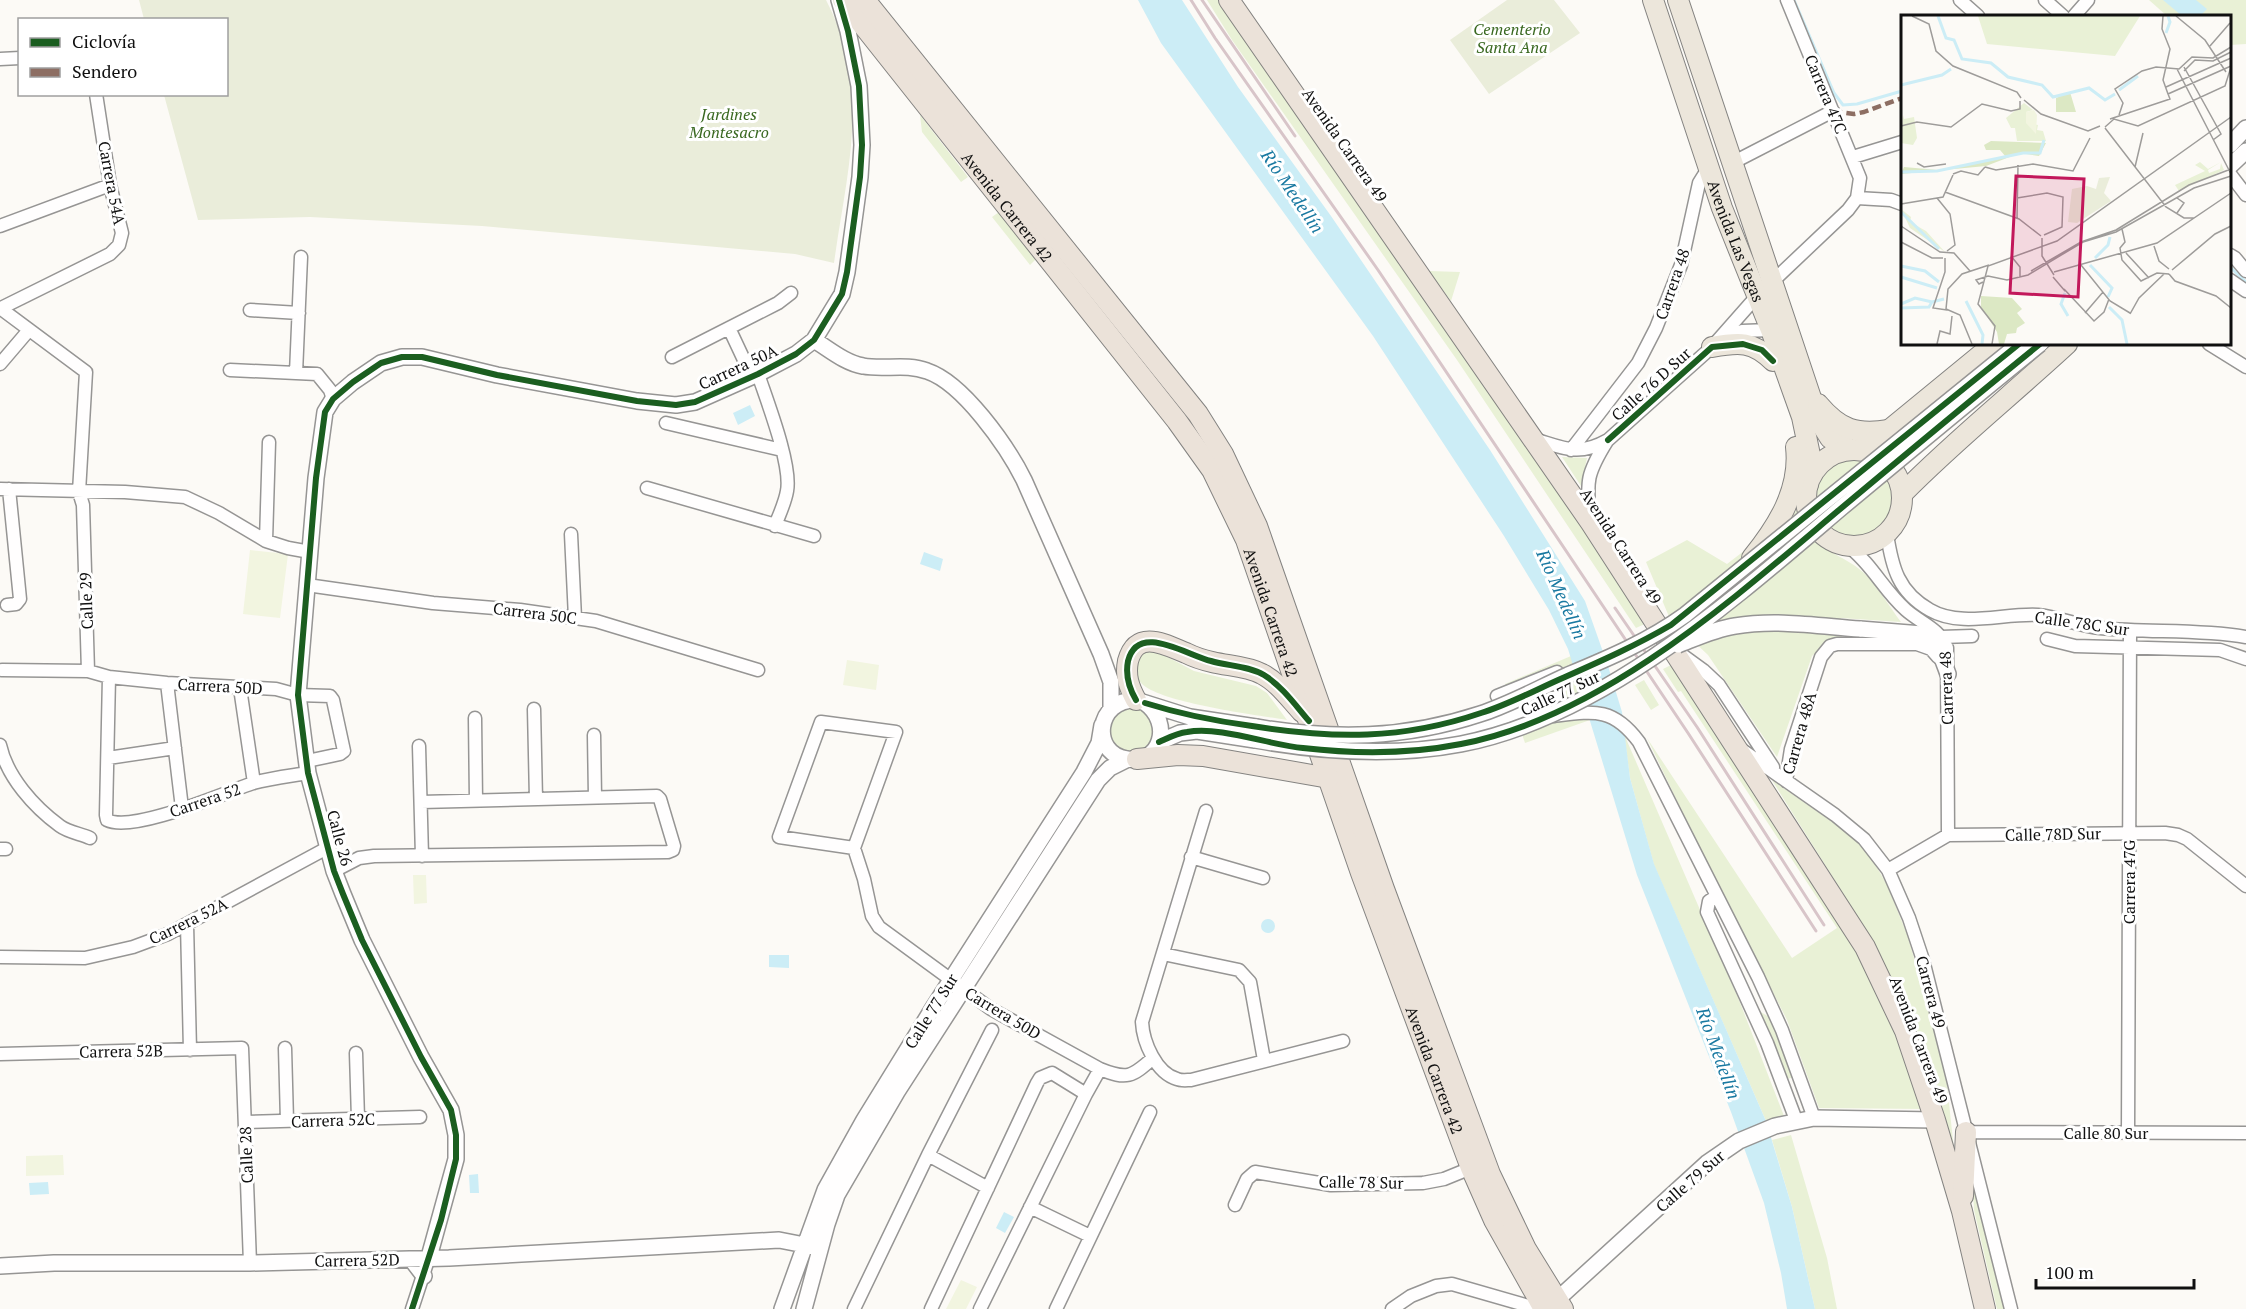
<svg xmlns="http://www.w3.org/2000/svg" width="2246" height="1309" viewBox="0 0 2246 1309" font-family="'PT Serif',serif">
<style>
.green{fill:#e9f1d6}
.cemetery{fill:#eaedda}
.pitch{fill:#f2f5e0}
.water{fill:#ccedf6}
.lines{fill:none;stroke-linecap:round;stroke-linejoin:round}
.stream{stroke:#ccedf6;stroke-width:3}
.minor-casing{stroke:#969594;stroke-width:15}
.tertiary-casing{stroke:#969594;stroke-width:18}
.primary-casing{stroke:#848381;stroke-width:22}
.trunk-casing{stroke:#848381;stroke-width:22}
.minor{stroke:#fffefe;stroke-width:12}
.tertiary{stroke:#fffefe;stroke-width:15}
.primary{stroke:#ece6db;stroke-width:20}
.trunk{stroke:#ebe2d9;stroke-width:20}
.rail{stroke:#d8c5c9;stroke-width:3}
.tertiary-bridge-casing{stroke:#969594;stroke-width:18;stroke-linecap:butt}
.tertiary-bridge{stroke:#fffefe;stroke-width:15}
.quiet{stroke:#8d6e63;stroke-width:4.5;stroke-dasharray:9 4.5;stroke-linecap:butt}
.cycleway-casing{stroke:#fff;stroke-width:10}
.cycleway{stroke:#1b5e20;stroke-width:6}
.labels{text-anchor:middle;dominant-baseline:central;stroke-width:6;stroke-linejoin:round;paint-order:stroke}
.park-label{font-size:16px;font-style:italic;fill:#396820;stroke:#fff}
.street-label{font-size:16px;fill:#101010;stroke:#fff}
.water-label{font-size:18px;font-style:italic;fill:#1979a1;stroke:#fff}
.inset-river{fill:none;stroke:#ccedf6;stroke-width:3}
.inset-road{fill:none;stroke:#9e9c9a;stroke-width:1.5}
.view{fill:#c2185b;fill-opacity:0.15;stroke:#c2185b;stroke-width:3}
.inset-edge{fill:none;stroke:#101010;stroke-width:3}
</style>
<rect width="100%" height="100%" fill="#fcfaf6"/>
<path class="green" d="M1207,0h11l431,622 -13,6 -179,-268 -225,-320z
M2149,0h97v44l-16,1v-29h-63z
M920,115l48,62 -7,5 -39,-50z
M999,212l37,47 -6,6 -38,-48z
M1429,271l31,1 -9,29z
M1562,457l25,1 -6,28z
M1816 499a39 39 0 1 1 78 0a39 39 0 1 1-78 0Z
M1800,508c4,42 41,43 64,65 14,14 25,33 37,49l-60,-4 1,19 -12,3 -18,16 -35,101 -69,-102 -38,-36 -24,-57 41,-22 40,24z
M1150,650l10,3 34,18 62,15 11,7 20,27c-30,-5 -125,-17 -145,-36 -9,-9 -6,-21 -2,-31z
M1571,656l19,64 -65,23 -20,-59z
M1675,663l162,252 48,91 39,103 -105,-1 -32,-88 -88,-173 -52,-109 145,220 45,-30 -156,-237 -3,1 -15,-23z
M1644,680l15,25 -8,5 -16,-25z
M1108 729a23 23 0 1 1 46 0a23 23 0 1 1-46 0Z
M1624,734l115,266 45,116 -18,5 -112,-256 -24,-87z
M1772,780l66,46 29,24 20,35 20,49 22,75 18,75 7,66c-14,-45 -26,-91 -45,-134 -35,-81 -91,-160 -137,-236z
M1759,1011l12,7 24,59 -9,2z
M1791,1135l36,123 10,51h-22l-23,-102 -20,-67z
M1972,1176l35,133h-10l-23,-99z"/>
<path class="cemetery" d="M139,0h687c46,88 21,170 8,263l-39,-9 -313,-28 -172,-9 -112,3 -34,-125 62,-1v-74l-82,-1z
M1507,0h47l26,33 -91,61 -39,-54z"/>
<path class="pitch" d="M250,550l38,4 -8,64 -37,-4z
M847,660l32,5 -3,25 -33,-5z
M413,875h13l1,28 -13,1z
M63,1155l1,20 -38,1v-20z
M961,1280l16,7 -11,22h-20z"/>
<path class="water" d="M1138,0h44l56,87 93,129 159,234 95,151 23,65 14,46 8,66 24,86 112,257 26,86 23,102h-28l-6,-36 -17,-70 -33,-91 -94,-237 -69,-226 -19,-39 -45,-74 -131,-200 -212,-293z
M2163,0h33l11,9 -7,7h-18z
M750,405l5,11 -17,9 -5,-12z
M924,552l19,7 -3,12 -20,-7z
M1261 926a7 7 0 1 1 14 0a7 7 0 1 1-14 0Z
M769,955h20v13l-20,-1z
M478,1174l1,19h-9l-1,-18z
M48,1182l1,12 -19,1 -1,-12z
M1004,1212l10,5 -9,16 -9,-5z"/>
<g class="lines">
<path class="stream" d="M1794,0l40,93 9,12 14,-1 45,-13
M2230,267l16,15"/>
<g class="minor-casing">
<path id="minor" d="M1960,0l18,16
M2045,0l18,16
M2074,16l14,-16
M0,59l20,-1
M1853,157l49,-15
M1732,163l101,-52
M2230,174l16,21
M1857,198l34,2 11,4
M0,226l110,-41
M2230,255l5,3 11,13
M2230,280l16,11
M1772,282l76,-72 9,-12 3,-20 -73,-178
M0,308l86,64 -7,120 4,13 5,166 21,6 58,6 109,6 22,6 32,1 3,4 11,51 -4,3 -33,7
M1,308l109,-54 9,-9 3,-12 -12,-48 -14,-91
M250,310l49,3
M729,328l23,49
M1724,340l18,-9 29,-1
M2209,344l37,23
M672,357l106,-54 13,-10
M0,364l29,-34
M230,370l87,4 13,16 3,9
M296,373l5,-116
M758,374c9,27 34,91 29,117 -2,12 -8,24 -12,35
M666,423l116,27
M1534,439c30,9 44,18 74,1l104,-93 45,-51
M1571,450l67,-87 18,-35 25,-63 18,-82 10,-16
M647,488l167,48
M0,489l125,3 60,5 34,16 47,28 22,7 22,4
M1590,518c-4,-37 -3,-45 17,-77
M571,534l4,84
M1887,534c5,33 11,58 43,76 31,18 73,3 108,5 21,2 41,11 62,13 49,5 98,1 146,9
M266,541l3,-99
M1849,547c23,17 35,44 57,63 16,14 33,18 41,38l1,187
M307,585l126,18 87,7 76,11 162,49
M7,605l9,-1 4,-5 -11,-110
M1941,637l31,-1
M2047,639l28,7 145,4 26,9
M1681,654l22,16 16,15 54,82
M2,670l86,1
M109,677l-3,138 1,5c26,13 117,-27 146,-37 18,-5 37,-7 55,-10
M167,683l15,125
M240,688l14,95
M1497,696l60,-24
M534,709l2,90
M1554,716c40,-5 59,-9 85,26l119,235 24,53 32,88
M475,718l1,83
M821,722l75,10 -42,116 -75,-11z
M594,735l1,62
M0,745c7,32 34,62 60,81 8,6 21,8 30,12
M1367,745l73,-9 38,-9 81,-29 -9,-23
M419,746l3,110
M1742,750l93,65 29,24 24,31 21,48 14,42 88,349
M108,758l67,-10
M1786,781l5,-32 30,-92 9,-11 7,-2h80l14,5 7,8
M1206,811l-64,211c1,20 14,51 35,57 4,2 10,1 14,1l152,-39
M854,848l10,31 8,37 7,11 112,82 109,60c27,11 32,8 53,-11
M0,849h6
M1191,857l72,21
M1888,870l60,-35 217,-2 13,2 9,4 59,47
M334,871l25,-13 15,-2 294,-4 5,-2 1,-4 -14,-47 -3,-3 -236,6
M1717,896l-8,5 -2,11 60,131 29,77
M187,924l3,126
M1163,954l76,16 11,12 14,78
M0,957l85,1 48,-11 35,-13 161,-87
M285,1048l2,73
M356,1053l2,66
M0,1054l242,-6 8,215
M1086,1094l14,-25
M245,1122l175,-5
M1966,1132l280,1
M2128,1133l2,-502
M928,1155l60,33
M1235,1205l12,-26 8,-7 76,13 92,-2 21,-4 27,-11
M1030,1207l60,29
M412,1309l17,-52
M854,1309l74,-154 64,-125
M931,1309l106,-226 3,-5 12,-5 34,21 -106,215
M1056,1309l94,-197
M1392,1309l19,-13 25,-10 16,-2 87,25"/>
</g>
<g class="tertiary-casing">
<path id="tertiary" d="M2230,145l16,-17
M2230,166l16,-15
M814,340c15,9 31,23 49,26 21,4 43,-3 64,5 36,12 80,75 97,109l77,174 10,28v26
M1860,629l62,5c16,8 20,24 26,40
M1145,703c28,20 16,62 -18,56 -37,-6 -31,-60 9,-59l54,17 66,10
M1159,742l21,-9 17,-2 58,9
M429,1257l27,-98v-24l-5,-25 -30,-53 -59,-117 -19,-46 -9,-23 -26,-98 -10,-78 18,-217 9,-66 8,-13 20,-17 28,-19 21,-6h20l75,18 140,26 39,4 19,-3 63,-28 38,-20 18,-14 28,-46 5,-22 13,-95 2,-32 -3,-59 -11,-55 -9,-31
M411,1259l13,17
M0,1266l54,-3h196l199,-5 330,-18 41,8
M1549,1307l158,-144 32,-22 36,-15 39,-8 121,2
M782,1309l43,-119 39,-70 69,-112 151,-236 15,-29 3,-18
M804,1309l23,-85 10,-29 60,-103 201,-312 12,-12 18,-9"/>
</g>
<g class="primary-casing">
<g id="primary">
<path id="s1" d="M1653,0l69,208 49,122 31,87 8,38 -2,29"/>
<path d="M1678,0l140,419 12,19 21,12"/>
<path d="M1712,347c27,-5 41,-6 61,14"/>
<path d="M1818,404c22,26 38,31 71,26"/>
<path d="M1859,450l18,-10 117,-96"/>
<circle cx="1854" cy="498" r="48"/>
<path d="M1902,494c52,-53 111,-100 165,-150"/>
<path d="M1752,558c25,-31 49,-68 44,-111"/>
</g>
</g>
<g class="trunk-casing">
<g id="trunk">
<path id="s2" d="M843,0l334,421 35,49 34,70 115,333 110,295 23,52 50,89"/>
<path d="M865,0l333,414 25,40 34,72 127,363 106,285 36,75 37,60"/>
<path d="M1229,0l362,523 274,424 40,84 30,89 27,91 23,98"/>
<path d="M1136,700c-7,-13 -11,-24 -8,-39 9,-33 38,-16 58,-8 8,4 17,7 26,9 16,4 35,4 50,12 16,8 28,25 40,38"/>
<path d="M1137,759l41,-4 25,1 126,22"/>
<path d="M1963,1196l3,-64"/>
</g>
</g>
<use href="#minor" class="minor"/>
<use href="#tertiary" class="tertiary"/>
<use href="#primary" class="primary"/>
<use href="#trunk" class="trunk"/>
<path class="rail" d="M1191,0l24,38 163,232 310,463 128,198
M1202,0l93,136
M1615,608l82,119 127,198"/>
<g class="tertiary-bridge-casing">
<path id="tertiary-bridge" d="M1678,645c18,-7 37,-16 57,-19 41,-7 84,0 125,3
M1256,727c78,13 148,12 224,-13 31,-10 59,-26 88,-39 41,-17 81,-34 117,-60l334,-271
M1255,740c68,12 138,17 206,4 141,-27 273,-145 380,-236 66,-55 132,-110 199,-164"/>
</g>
<use href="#tertiary-bridge" class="tertiary-bridge"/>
<path class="quiet" d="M1833,111l21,3 10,-2 38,-14"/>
<g class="cycleway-casing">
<path id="cycleway" d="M1608,440l104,-93 31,-3 19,6 11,11
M1136,700c-7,-12 -11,-24 -8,-39 10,-39 58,-6 83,0 17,5 38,5 53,14 18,11 32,31 45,46
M1145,703c35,11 70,18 107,23 81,13 150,14 229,-13 29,-9 56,-24 84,-36 36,-16 72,-32 106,-52l348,-281
M1159,742c9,-4 18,-9 28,-10 34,-6 82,13 116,16 52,6 107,6 158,-4 141,-27 271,-144 378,-234 67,-56 134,-112 201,-166
M412,1309l29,-89 15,-61v-24l-5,-25 -30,-53 -59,-117 -19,-46 -9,-23 -26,-98 -10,-78 18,-217 9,-66 8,-13 20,-17 28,-19 21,-6h20l75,18 140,26 39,4 19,-3 63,-28 38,-20 18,-14 28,-46 5,-22 13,-95 2,-32 -3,-59 -11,-55 -9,-31"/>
</g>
<use href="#cycleway" class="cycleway"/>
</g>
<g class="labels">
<g class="park-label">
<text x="1512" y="29">Cementerio<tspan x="1512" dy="18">Santa Ana</tspan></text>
<text x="729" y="114">Jardines<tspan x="729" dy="18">Montesacro</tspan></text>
</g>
<g class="street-label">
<text transform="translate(1826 94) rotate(67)">Carrera 47C</text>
<text transform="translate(1345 145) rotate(55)">Avenida Carrera 49</text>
<text transform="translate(112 183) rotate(79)">Carrera 54A</text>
<text stroke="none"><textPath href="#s2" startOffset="264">Avenida Carrera 42</textPath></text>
<text stroke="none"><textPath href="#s1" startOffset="255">Avenida Las Vegas</textPath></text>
<text transform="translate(1672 284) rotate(-71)">Carrera 48</text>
<text transform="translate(738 367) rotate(-25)">Carrera 50A</text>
<text transform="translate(1651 384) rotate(-42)">Calle 76 D Sur</text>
<text transform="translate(1621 546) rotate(57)">Avenida Carrera 49</text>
<text transform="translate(86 601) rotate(-92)">Calle 29</text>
<text stroke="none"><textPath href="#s2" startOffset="752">Avenida Carrera 42</textPath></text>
<text transform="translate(535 613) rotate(7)">Carrera 50C</text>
<text transform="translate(2082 623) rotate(8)">Calle 78C Sur</text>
<text transform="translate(220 686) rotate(3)">Carrera 50D</text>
<text transform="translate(1946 688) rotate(-92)">Carrera 48</text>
<text transform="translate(1560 693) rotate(-25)">Calle 77 Sur</text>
<text transform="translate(1799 733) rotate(-74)">Carrera 48A</text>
<text transform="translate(205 800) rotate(-19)">Carrera 52</text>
<text transform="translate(2053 834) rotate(-1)">Calle 78D Sur</text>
<text transform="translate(340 838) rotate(75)">Calle 26</text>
<text transform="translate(2129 882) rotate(-90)">Carrera 47G</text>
<text transform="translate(188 921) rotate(-26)">Carrera 52A</text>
<text transform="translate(1931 992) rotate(75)">Carrera 49</text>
<text transform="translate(931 1011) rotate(-58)">Calle 77 Sur</text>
<text transform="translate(1003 1013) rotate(31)">Carrera 50D</text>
<text transform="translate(1919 1040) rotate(69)">Avenida Carrera 49</text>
<text transform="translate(121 1051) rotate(-1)">Carrera 52B</text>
<text stroke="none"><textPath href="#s2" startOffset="1238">Avenida Carrera 42</textPath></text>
<text transform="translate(333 1120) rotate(-2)">Carrera 52C</text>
<text x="2106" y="1133">Calle 80 Sur</text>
<text transform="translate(246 1155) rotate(-92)">Calle 28</text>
<text transform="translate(1690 1181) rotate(-41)">Calle 79 Sur</text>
<text transform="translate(1361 1182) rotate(1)">Calle 78 Sur</text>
<text transform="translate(357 1260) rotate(-1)">Carrera 52D</text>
</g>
<g class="water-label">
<text transform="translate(1293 191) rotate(56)">Río Medellín</text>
<text transform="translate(1562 594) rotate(66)">Río Medellín</text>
<text transform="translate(1719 1053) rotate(70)">Río Medellín</text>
</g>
</g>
<g transform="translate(1901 15)">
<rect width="330" height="330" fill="#fcfaf6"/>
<path d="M77,1h162l-25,40 -128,-12zM123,88l9,7 -7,2v11l12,2 -1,5 6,1 3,10h-29l-2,-13h-4l-5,-10zM2,100l1,4 10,-2 3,21 -4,7 -12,-2zM299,147l8,7 13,-7 -13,8 1,3 11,-4 1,-6 3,7 -45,21 -4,-6 30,-14 -10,-6zM0,194l10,8 -1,5 16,9 19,21 -35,-24z" fill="#e9f1d6"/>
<path d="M169,77l6,20h-20v-14zM90,126l55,2 -7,13 -19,-3 -34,13 -85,8 3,-7 34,3 68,-13 -6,-7h-14l-2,-5zM80,281l31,2 10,11 -5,4 8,10 -8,5 -1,5 -9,1 -3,10h-5l-2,-12 -16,-25z" fill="#dce8c4"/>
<path d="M209,162l-6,16 7,8 -34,22 -9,-1 4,-33 15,-3 9,3 3,-11z" fill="#eaedda"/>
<path d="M133,95l3,5 -1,19 -10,-11v-11z" fill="#f2f5e0"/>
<path class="inset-river" d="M37,1l8,22 8,2 8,19 29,4 17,14 34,8 11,12 36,-9 16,12 10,-6M265,18l4,-11 -2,-6M0,70l41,-10 9,-6M218,75l19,-14M0,157l36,-1 86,-18h17l4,-13M0,197l38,37M194,243l13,-13 2,-8M189,250l22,23 -4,9M0,251l24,5 14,11M0,262l36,11M164,278l-4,11 7,12M65,286l17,34 -1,9M0,289l14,-6 17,4 12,-3M208,292l13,13 5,24M0,293l28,-1 3,-5"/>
<path class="inset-road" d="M11,1l17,8 7,27 17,15 64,26 4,6M262,1l-1,13 8,20 -7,31 5,14M275,1l29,24 21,32M309,31l20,-23M283,52l37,67 -8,6M276,54l54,105M283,56l11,-11 18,1 18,-9M265,72l65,-29M123,85l17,14 47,17 12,-5M218,100l4,-12 -8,-14 27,-18 14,-4 23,2 13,-12 21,1 18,-11M209,104l60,-20 -2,-5 63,-28M0,111l16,-4 34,5 31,-23 29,7 9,-2v-8M204,112l9,-8 24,7 87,-40 6,-19M204,113l61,79 18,11h10M16,148l7,4 22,-3M84,152l11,3 37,-6 40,7 17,-33M234,152l8,-34M52,159l8,-3 17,4 7,-8M44,177l74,27 22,17M36,183l13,16 5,31 -8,6M116,183l30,-5 16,4 -1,30 -18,8M276,183l7,5 -7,10M0,189l42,-7 10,-22M116,204l1,-54M0,211l39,26 14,1 16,18M221,214l3,13 -5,6 2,12 19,21 16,-8 12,1M141,223v18l12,19M0,227l31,16h11M253,231l5,15 10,8M225,238l23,25M110,241l9,11v10M44,243v14l-12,36 14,2M180,250l29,36 20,12M271,255l43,-36 16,-8M130,256l50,-29 35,-12 73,-45 42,-16M153,257l103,-29 74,-50M268,259l6,7 41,15 15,12M152,262l12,14M82,267l-4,2 -3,-4 12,-4 19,4 21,-5 55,-33 33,-10 78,-44 37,-12M163,274l30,32 10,-9 5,-13M184,298l18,-21M229,299l9,-16 25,-24M36,329l3,-13 10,3 2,-18M71,329l-12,-29 -14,-6 2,-20 14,-15 27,-9M91,329l3,-18 -17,-22 10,-38 69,-25 174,-124"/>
<path class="view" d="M115,161l68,3 -6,118 -68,-4z"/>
<rect width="330" height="330" class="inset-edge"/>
</g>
<rect x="18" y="18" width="210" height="78" fill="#ffffff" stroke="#9f9f9f" stroke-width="1.5"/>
<rect x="30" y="38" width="30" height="9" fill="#1b5e20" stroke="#9f9f9f" stroke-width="1.5"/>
<text x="72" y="48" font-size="18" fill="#101010">Ciclovía</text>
<rect x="30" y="68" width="30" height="9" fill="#8d6e63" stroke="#9f9f9f" stroke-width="1.5"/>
<text x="72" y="78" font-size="18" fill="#101010">Sendero</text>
<path d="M2036 1279v9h158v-9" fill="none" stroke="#101010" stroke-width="3"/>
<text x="2045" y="1279" font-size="18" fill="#101010" stroke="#ffffff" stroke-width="4.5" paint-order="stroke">100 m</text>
</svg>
